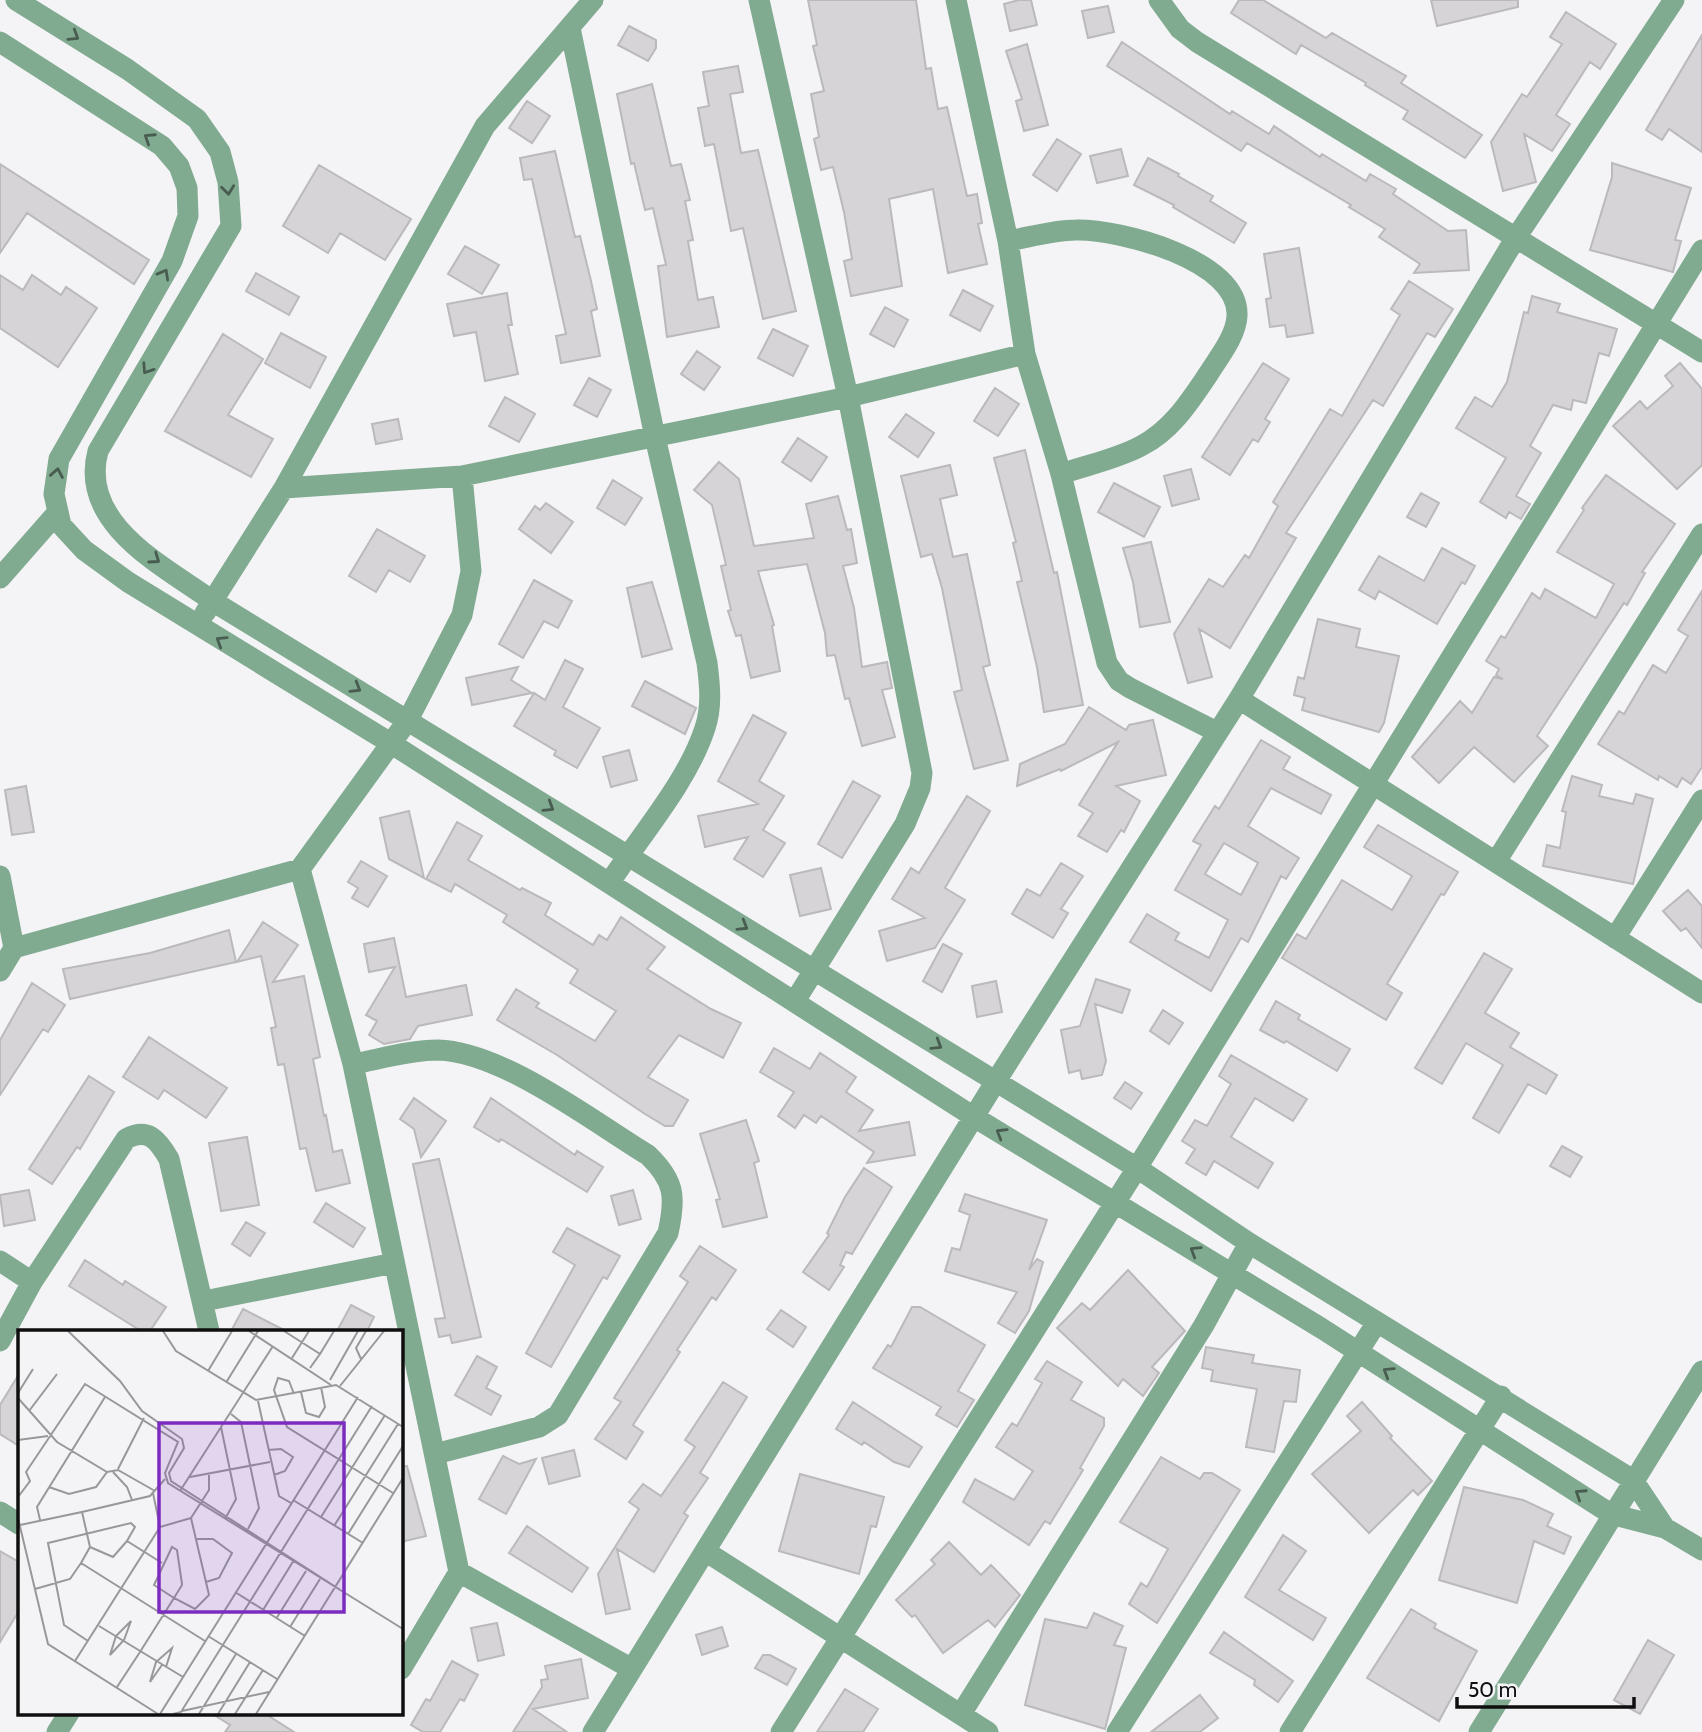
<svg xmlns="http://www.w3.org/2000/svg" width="1702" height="1732" viewBox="0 0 1702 1732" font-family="Cabin,sans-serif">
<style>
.building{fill:#d6d4d6;stroke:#bbb9bb;stroke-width:2;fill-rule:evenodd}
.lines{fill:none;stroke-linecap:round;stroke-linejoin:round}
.minor{stroke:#80ab91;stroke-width:21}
.oneway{stroke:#485d50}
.inset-road{fill:none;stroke:#98989b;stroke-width:2}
.view{fill:#7b2cbf;fill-opacity:0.15;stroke:#7b2cbf;stroke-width:3.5}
.inset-edge{fill:none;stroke:#0f0f10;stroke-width:3.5}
</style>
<rect width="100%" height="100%" fill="#f4f4f7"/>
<path class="building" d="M808,0h108l10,69 5,-1 7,41 9,-2 20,89 10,-2 5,29 -4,1 9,40 -39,9 -15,-84 -44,10 13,87 -51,10 -7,-35 8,-2 -8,-47 -11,-45 -12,3 -7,-31 5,-2 -8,-43 13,-3 -11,-45 4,-1z
M1019,0h12l6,25 -27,6 -6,-27z
M1239,0h24l63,38 6,-5 74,43 -5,7 81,52 -17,23 -62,-39 5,-8 -43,-26 1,-2 -65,-38 -5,9 -65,-41z
M1431,0h87v7l-81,19z
M1108,6l6,26 -26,6 -6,-27z
M1566,12l50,32 -16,25 -10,-7 -34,53 14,9 -18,27 -28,-17 12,48 -33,9 -12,-49 31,-48 5,3 35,-53 -12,-7z
M629,26l27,14v8l-8,13 -30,-16z
M1702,35v117l-33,-23 -7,11 -16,-10z
M1122,42l108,72 2,-3 37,23 5,-8 46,31 2,-3 44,27 4,-7 26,15 -3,5 55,37 18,-1 3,40 -55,3 6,-9 -41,-27 6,-8 -36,-22 2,-2 -104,-62 -6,8 -134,-85z
M1027,44l21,81 -24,6 -8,-30 6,-2 -16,-48z
M738,66l5,26 -13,2 11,59 17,-3 38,161 -33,8 -20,-91 -12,3 -17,-87 -9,2 -7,-38 11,-2 -6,-34z
M652,84l19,82 10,-2 9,36 -5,1 8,39 -5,1 10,59 15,-3 6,30 -52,10 -9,-71 8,-1 -13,-57 -8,2 -11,-47 -3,1 -14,-70z
M527,101l23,15 -18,27 -23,-15z
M1057,139l24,15 -24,37 -24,-16z
M1121,149l7,27 -31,7 -7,-27z
M555,151l20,86 5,-1 11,45 6,28 -6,2 9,45 -39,7 -5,-27 10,-2 -34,-155 -8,1 -4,-22z
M1148,158l31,16 -1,2 35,20 -3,5 36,22 -12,20 -61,-36 1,-2 -40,-20z
M1612,163l79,25 -16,52 6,1 -8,31 -83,-22 22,-73z
M0,164l149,96 -15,24 -107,-71 -27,40z
M319,165l92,54 -26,41 -45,-27 -12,20 -45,-27z
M465,246l34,19 -17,29 -34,-20z
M1299,248l14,85 -26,4 -2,-12 -15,2 -4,-28 5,-1 -7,-44z
M256,273l43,24 -10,18 -43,-24z
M0,275l23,15 9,-15 29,20 5,-8 31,21 -39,59 -58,-39z
M1409,281l44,28 -18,28 -8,-4 -44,73 -10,-6 -87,133 10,5 -66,110 -31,-19 13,48 -24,6 -14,-49 35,-55 14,8 22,-32 4,3 29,-52 -5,-4 57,-93 12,7 58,-101 -9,-6z
M963,290l30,16 -13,25 -30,-16z
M507,293l5,32h-4l10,49 -33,7 -9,-49 -22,4 -7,-32z
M1532,296l28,8 -3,8 60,17 -8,27 -10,-3 -13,50 -13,-3 -2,10 -18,-5 -23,41 11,7 -25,43 14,8 -9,15 -12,-7 -3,6 -26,-16 26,-44 -50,-30 19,-31 17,10 15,-25 17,-70 4,1z
M885,307l23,13 -14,27 -24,-13z
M773,329l35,17 -15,30 -35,-18z
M281,333l45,24 -16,31 -45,-25z
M223,334l40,25 -35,56 45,24 -22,38 -86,-46z
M697,351l23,16 -16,23 -23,-16z
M1263,363l26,16 -24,40 5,3 -12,20 -5,-3 -23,36 -28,-18z
M1680,363l22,26v76l-25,24 -64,-63 27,-25 7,8 26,-23 -8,-10z
M589,378l22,12 -14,27 -23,-12z
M995,388l24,16 -21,32 -24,-15z
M505,397l30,17 -16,28 -30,-16z
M906,414l28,19 -16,24 -29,-20z
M398,419l4,20 -26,5 -4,-20z
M798,438l29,19 -16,24 -29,-19z
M1025,450l29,123 3,-1 26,133 -39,7 -7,-45 -20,-85 5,-1 -9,-38 3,-1 -22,-84z
M719,462l20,17 15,67 60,-8 -8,-34 32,-8 9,34 4,-1 6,34 -14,3 11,42 8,59 25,-5 5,26 -10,2 13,47 -33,9 -13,-48 -4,1 -10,-44 -8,1 -2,-23 -18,-69 -49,7 16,54 -2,1 8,45 -29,7 -10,-43 -5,1 -8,-25 3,-1 -10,-44 5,-1 -14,-60 -18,-15z
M950,465l7,30 -17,4 13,58 14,-3 23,111 -7,2 25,93 -34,9 -20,-77 8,-2 -20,-102 -10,-34 -11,3 -20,-81z
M1191,469l8,30 -27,7 -8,-30z
M1606,475l69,49 -33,48 3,1 -18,32 -3,-2 -87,133 11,10 -34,36 -40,-35 -35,36 -27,-26 48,-56 12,12 22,-36 9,2 -7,-4 3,-6 -13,-8 15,-25 4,2 27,-45 8,6 5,-10 51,29 18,-34 -57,-32 27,-42 -2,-2z
M613,480l29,18 -17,27 -28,-17z
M1114,483l46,24 -16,30 -46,-25z
M1421,493l18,10 -13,24 -19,-10z
M546,503l27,19 -22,31 -32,-24 16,-23 5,4z
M377,529l48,27 -15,26 -21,-12 -13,22 -27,-16z
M1151,542l19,80 -30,5 -7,-45 -10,-34z
M1442,548l33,18 -10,18 -3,-2 -25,42 -58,-33 -4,8 -16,-9 20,-34 45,25z
M534,580l38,21 -14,27 -14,-7 -21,37 -24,-14z
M652,582l20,67 -30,8 -15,-69z
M1702,591v176l-11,17 -9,-6 -5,9 -18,-11 -1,4 -60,-36 21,-33 5,3 29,-49 13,8 22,-37 -10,-6z
M1318,619l42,10 -4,18 43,9 -15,67 -5,9 -77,-22 3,-12 -11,-3 4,-18 6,2z
M565,660l18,9 -20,38 37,21 -23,40 -23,-13 2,-4 -42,-25 20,-33 11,7z
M518,667l-7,13 21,13 -60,12 -6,-27z
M645,681l51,27 -11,26 -53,-28z
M1089,707l37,23 3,-5 24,-5 13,55 -50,11 24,15 -16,31 -3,-2 -14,22 -29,-16 15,-23 -14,-8 39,-63 -57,29 -1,-2 -43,17 3,-22 45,-20z
M753,715l33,18 -27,48 25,15 -21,34 22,13 -22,34 -29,-18 14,-22 -43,10 -7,-31 60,-12 -40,-23z
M1261,740l29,17 -7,12 48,26 -10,19 -50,-26 -23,38 51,32 -13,21 -5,-3 -33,66 -7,-4 -30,53 -81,-49 17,-28 32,19 -4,7 34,18 19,-38 -53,-30 26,-45 -8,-4 22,-35 4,3zM1224,843l34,20 -17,32 -36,-21z
M629,750l8,30 -26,7 -8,-30z
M1572,776l30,9 -3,11 34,8 3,-10 17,5 -20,85 -90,-18 4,-21 13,3 6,-36 -4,-1z
M853,781l27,15 -38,62 -24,-14z
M26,786l8,46 -22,3 -7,-45z
M967,796l23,15 -45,77 20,12 -30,48 -48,13 -8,-30 46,-13 -33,-19 19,-31 8,5z
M409,811l15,67 -35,-19 -9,-41z
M457,822l25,14 -14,24 52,30 2,-2 29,15 -6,12 48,30 6,-10 8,5 14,-23 44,30 -18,22 64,40 30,14 -18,35 -44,-23 -31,42 40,23 -15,26h-8l-20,-12 -88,-59 -60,-35 19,-31 23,14 -3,4 59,34 21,-30 -46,-28 8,-13 -75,-48 4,-7 -52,-31 -4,8 -25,-13z
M1378,825l80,47 -14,23 -3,-1 -54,90 15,9 -16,27 -104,-62 15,-24 9,5 36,-59 50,30 20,-34 -48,-29z
M361,861l26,15 -19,31 -16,-9 6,-10 -10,-6z
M1061,863l22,13 -22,33 7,4 -15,25 -41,-24 15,-25 13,7z
M821,868l10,41 -31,7 -10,-41z
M1688,890l14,16v42l-16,-20 -5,3 -18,-20z
M263,922l35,23 -25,37 31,-6 16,81 -7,2 11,57 2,-1 7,37 9,-2 8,33 -34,8 -10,-43 -6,1 -16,-85 -6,1 -7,-37 5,-1 -15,-71 -24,6z
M229,930l7,32 -166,37 -7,-30 87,-16z
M394,938l12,59 60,-12 6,30 -54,11 -8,13 -26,5 -15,-9 8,-14 -11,-6 29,-48 -26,5 -5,-28z
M943,944l19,10 -20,38 -19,-11z
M1484,953l28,16 -27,44 34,20 -9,14 47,28 -11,19 -18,-10 -29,49 -26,-15 30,-53 -37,-22 -24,41 -27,-16z
M1096,979l34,11 -8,23 -27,-9 11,57 -4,14 -20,4 -2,-9 -11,3 -8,-43 19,-4z
M996,981l6,31 -25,5 -5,-31z
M32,983l33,22 -17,27 -5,-3 -43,66v-55z
M1276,1001l24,14 -2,4 52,30 -13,22 -51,-30 -2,2 -24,-13z
M1163,1010l20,13 -14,21 -19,-13z
M149,1037l78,51 -21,30 -42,-28 -6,9 -35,-22z
M774,1048l36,21 10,-16 36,24 -10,15 27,18 -14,21 50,-9 6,33 -48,8 7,-11 -53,-36 -5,7 -12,-8 -9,13 -17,-12 16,-24 -34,-20z
M1231,1055l76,44 -14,22 -38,-23 -24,39 42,26 -15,25 -44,-27 -8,14 -20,-12 9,-14 -13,-8 13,-21 12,6 24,-42 -12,-8z
M89,1076l25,16 -34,57 -3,-2 -25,37 -23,-15z
M1125,1082l17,11 -11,16 -17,-11z
M414,1098l32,23 -25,36 -7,-28 -14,-10z
M491,1098l84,57 2,-4 26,16 -16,25 -86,-53 -2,3 -25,-15z
M746,1120l13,41 -5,2 13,54 -44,10 -7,-27 4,-1 -20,-65z
M247,1137l12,68 -38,6 -12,-68z
M1562,1146l20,11 -12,20 -20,-11z
M439,1159l42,178 -29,6 -2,-8 -11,2 -4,-18 10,-1 -32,-154z
M864,1168l28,19 -40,67 -6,-2 -6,13 4,2 -15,23 -26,-18 26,-37 -2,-2 18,-36z
M29,1190l6,30 -31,6 -4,-31z
M633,1190l8,29 -22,6 -8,-29z
M965,1194l82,26 -18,50 8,-11 6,3 -14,49 -14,22 -17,-10 19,-31 -72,-21 7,-23 8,2 10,-35 -11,-4z
M326,1203l39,25 -12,19 -39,-25z
M246,1222l19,11 -15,23 -18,-12z
M567,1228l53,28 -13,23 -4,-2 -52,90 -25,-14 49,-88 -22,-13z
M700,1246l36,24 -20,30 -4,-3 -35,53 3,2 -47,73 10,7 -17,27 -31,-20 26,-37 -7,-4 74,-116 -8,-6z
M85,1260l38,25 2,-4 41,26 -16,24h-9l-72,-45z
M1128,1270l57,61 -33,36 7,6 -16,23 -20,-17 -5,7 -61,-58 25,-25 8,7z
M351,1305l23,12 -7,14h-30z
M912,1307h8l65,38 -27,46 16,9 -17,27 -21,-12 5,-8 -68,-39 15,-23 3,2z
M243,1309l43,22h-55z
M781,1310l25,17 -13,20 -26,-18z
M1206,1347l48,8 -2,8 48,7 -4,32 -12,-1 -10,51 -28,-5 11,-58 -46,-8 2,-11 -11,-2z
M477,1356l20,11 -11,21 15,8 -10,19 -36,-20z
M1047,1361l35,21 -11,18 33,18v8l-24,42 3,2 -33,54 -5,-3 -16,24 -66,-43 12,-23 39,21 19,-29 -37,-24 16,-24 5,3 25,-43 -7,-4z
M19,1374v72l-19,-12v-29z
M723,1382l24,15 -47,76 8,5 -24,35 4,3 -34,56 -37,-23 13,60 -24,5 -8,-40 41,-65 -10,-7 14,-18 18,12 34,-49 -10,-7z
M853,1402l69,45 -13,20 -15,-5 -30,-20 -2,3 -26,-16z
M1362,1402l30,34 -2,2 42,43 -14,14 -5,-5 -44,43 -57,-59 49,-43 -14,-15z
M574,1450l6,26 -31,8 -7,-26z
M503,1456l16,8 17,-5 -30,55 -27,-15z
M1161,1457l39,22 4,-6h8l28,17 -83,133 -28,-19 12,-21 6,4 21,-38 -48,-27z
M407,1466l19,70 -25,6v-75z
M800,1474l84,23 -8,30 -5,-1 -12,48 -80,-23z
M1464,1487l59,13 30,14 -6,12 24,11 -7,17 -30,-13 -17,62 -78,-23z
M527,1526l61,42 -16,24 -63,-39z
M1283,1535l23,16 -27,39 47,28 -13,22 -68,-43z
M949,1542l32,33 10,-10 29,30 -25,32 -7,-7 -45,33 -28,-38 -3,2 -16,-17 39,-36 -4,-4z
M0,1551l19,11v49l-19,31z
M1411,1609l25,15 -2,4 43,23 -38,70 -72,-43z
M1094,1613l29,13 -9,19 12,3 -21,81 -80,-24 20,-86 42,9z
M497,1623l7,32 -26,6 -7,-33z
M722,1627l6,19 -26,9 -6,-20z
M1224,1632l69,49 -15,21 -24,-17 1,-5 -45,-27z
M1648,1640l26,15 -34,59 -26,-14z
M763,1655h7l26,14 -9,16 -32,-17z
M581,1659l7,39 -55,11 34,23h-54l29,-45 -1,-7 7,-1 -3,-13z
M452,1661l26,14 -14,26 -4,-2 -20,33h-17l-12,-7 15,-26 4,2z
M845,1689l33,20 -15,23h-46z
M1200,1695l18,23 -18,14h-49z
M211,1713h53l30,19h-69l5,-7z"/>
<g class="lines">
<path class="minor" d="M16,0l111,69 70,50 23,33 8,30 3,44 -133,225c-20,74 68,116 116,151l923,566 112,75 384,237 32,48
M759,0l89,397 74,376 -2,15 -15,36 -110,177
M956,0l52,241 17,113 36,120 46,189 12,18 11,7 87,44
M1159,0l21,29 17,13 505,310
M570,28l85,409 52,226c3,23 5,44 -2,65 -17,53 -64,107 -95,154
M0,42l162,104 17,20 8,22 1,28 -16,45 -113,198 -5,35 7,31 23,25 44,32 264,162 582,373 347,211 290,186 54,14 37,22
M1008,241c22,-4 46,-11 68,-11 43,-1 164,30 161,86 -1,20 -18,41 -28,57 -19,28 -37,57 -68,73 -24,13 -54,19 -80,28
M284,488l178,-12 386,-79 177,-43
M0,578l57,-65
M205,613l79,-125 201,-362 108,-126
M1239,699l463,294
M1497,860l205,-326
M0,876l14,72 -14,23
M1615,938l87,-138
M14,948l286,-79
M353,1064c27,-5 57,-14 85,-14 65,2 154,71 210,105 27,26 28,42 20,78l-110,182 -19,12 -104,27
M0,1261l32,21
M204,1301l190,-38
M0,1341l32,-59 94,-143c22,-12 32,1 43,20l40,172
M0,1512l19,12
M705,1551l283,181
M459,1572l173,97
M401,1669l58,-97 -106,-508 -53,-195 108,-149 54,-105 9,-44 -9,-95
M961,1714l243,-389 45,-82
M57,1732l12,-19
M593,1732l403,-651 243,-382 276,-460 159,-239
M781,1732l356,-564 565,-918
M1117,1732l260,-410
M1290,1732l211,-336
M1479,1732l223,-361"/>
</g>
<defs><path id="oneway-chevron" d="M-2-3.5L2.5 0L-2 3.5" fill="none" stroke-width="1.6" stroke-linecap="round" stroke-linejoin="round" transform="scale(1.75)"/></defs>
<g class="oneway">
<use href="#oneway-chevron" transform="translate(74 36) rotate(32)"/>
<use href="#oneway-chevron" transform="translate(149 138) rotate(-147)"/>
<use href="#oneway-chevron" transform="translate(228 190) rotate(83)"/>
<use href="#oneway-chevron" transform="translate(164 274) rotate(-61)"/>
<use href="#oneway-chevron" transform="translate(147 369) rotate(123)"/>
<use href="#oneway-chevron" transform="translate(57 473) rotate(-80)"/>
<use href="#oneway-chevron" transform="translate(155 559) rotate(35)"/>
<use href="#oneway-chevron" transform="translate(221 641) rotate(-148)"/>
<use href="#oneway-chevron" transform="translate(356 688) rotate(31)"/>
<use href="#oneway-chevron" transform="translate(549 807) rotate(32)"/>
<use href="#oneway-chevron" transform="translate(743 926) rotate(31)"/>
<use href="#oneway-chevron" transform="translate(937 1045) rotate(32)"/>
<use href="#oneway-chevron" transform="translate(1001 1133) rotate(-149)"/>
<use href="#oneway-chevron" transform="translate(1195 1251) rotate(-148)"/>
<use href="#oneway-chevron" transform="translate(1388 1372) rotate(-148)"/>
<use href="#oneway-chevron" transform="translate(1580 1494) rotate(-147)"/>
</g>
<g transform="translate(18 1330)">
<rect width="385" height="385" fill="#f4f4f7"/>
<path class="inset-road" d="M50,1l52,50 22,30 40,28 2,9 -15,25 2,8 168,108M145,1l13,20 80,49 80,-15 67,42M231,1l82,54M266,1l36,23 -10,14M302,24l14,-23M274,28l17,-27M343,29l-5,-11 10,-17M190,41l24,-40M312,50l28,-49M209,51l31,-50M322,56l44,-55M283,62l5,21 13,4 6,-10 -4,-20M0,63l15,-24M276,64l-5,-13 -11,-3 -4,12 13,37 106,66M0,68l39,44 50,30 11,-2 37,21M240,71l21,95 12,7M11,81l28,-37M213,84l10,8 18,86 -11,21M203,97l15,72 -11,20M0,110l30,-4M250,120l13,-1 12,8 -8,14 -11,4M100,139l26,-51M95,142l14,15 5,13M172,147l80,-15M31,157l20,7 27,-7 11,-15M162,161l93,-145M0,167l12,-16 -4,-9 59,-88 93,58 -13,31 3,10 235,146M275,170l70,43M64,182l68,-16 15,-17M303,187l64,-102M0,188l30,126 110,70M22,190l-3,-13 68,-110M2,195l62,-13 8,35 -9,16M316,196l64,-102M142,197l31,-9M330,204l55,-88M179,209h16l19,14 -13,25 -13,4M72,217l23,10 14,-16M17,259l35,-10 11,-16 124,78M217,262l70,44M245,280l31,-50M258,289l30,-48M113,291l-7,19 -14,15 6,-19zM81,296l84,51M272,297l30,-48M190,306l69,43M70,311l-24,-16 -16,-82 83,-20 4,4 -8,14 35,22M57,331l85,-134 -7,-34M144,335l-12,17 6,-20 16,-14 -6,19M99,357l23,-35 34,-54 8,-13v-1l-5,-34 -5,-3 -18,38 20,13 21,11 14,-14 -18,-77 18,-28v-15M164,381l87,-19M142,384l198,-317M155,384l8,-2 191,-306M181,384l37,-60M200,384l32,-52M217,384l28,-44M238,384l147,-236"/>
<path class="view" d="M141,93h185v189h-185z"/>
<rect width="385" height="385" class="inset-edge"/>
</g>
<path d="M1457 1697v10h177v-10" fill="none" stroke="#0f0f10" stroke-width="3.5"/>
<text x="1468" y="1697" font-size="21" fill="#0f0f10" stroke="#f4f4f7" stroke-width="5" paint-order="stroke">50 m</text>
</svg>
